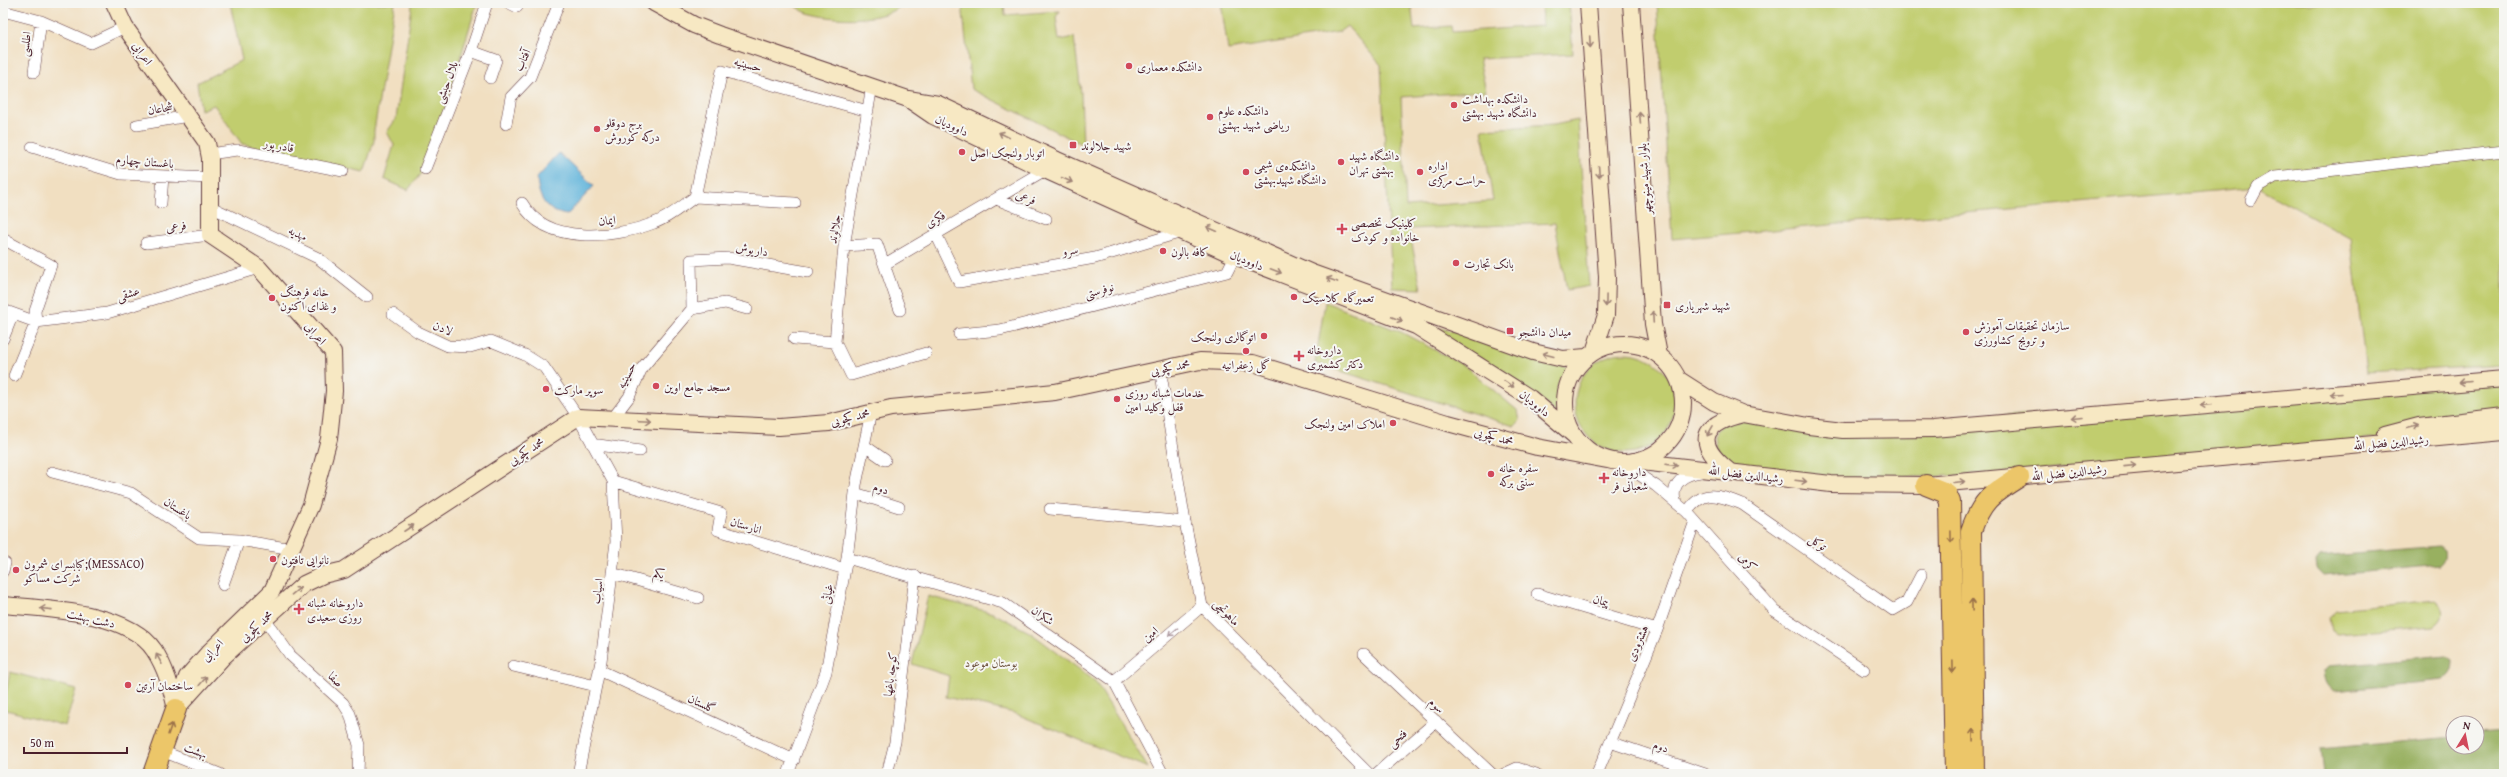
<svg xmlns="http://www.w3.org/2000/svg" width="2507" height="777" viewBox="0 0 2507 777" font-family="'Gentium Book Plus',Amiri,serif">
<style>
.green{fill:#c1cd6e;stroke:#86764c}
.forest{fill:#98b061;stroke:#716846}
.water{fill:#5db2da;stroke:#546882}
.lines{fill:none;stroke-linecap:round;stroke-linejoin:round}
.street-casing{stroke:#633c42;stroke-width:12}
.secondary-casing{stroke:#633c42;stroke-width:18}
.highway-casing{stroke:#633c42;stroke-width:22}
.street{stroke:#fff;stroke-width:11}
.secondary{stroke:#f7e8c3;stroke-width:16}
.highway{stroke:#ecc669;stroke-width:20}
.oneway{stroke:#a08477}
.oneway2{stroke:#9b724a}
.oneway3{stroke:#ae9aa0}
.poi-dot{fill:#d1495b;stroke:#f6f6f2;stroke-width:1.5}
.labels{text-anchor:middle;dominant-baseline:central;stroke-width:4;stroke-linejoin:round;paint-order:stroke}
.street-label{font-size:12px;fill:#4a1f2b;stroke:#f6f6f2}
.poi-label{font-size:12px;fill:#4a1f2b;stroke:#f6f6f2;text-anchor:start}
.park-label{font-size:12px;fill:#6e533f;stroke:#f6f6f2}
</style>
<rect width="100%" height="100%" fill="#f6f6f2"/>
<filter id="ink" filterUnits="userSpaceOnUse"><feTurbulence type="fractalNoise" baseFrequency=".025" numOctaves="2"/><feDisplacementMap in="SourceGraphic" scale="8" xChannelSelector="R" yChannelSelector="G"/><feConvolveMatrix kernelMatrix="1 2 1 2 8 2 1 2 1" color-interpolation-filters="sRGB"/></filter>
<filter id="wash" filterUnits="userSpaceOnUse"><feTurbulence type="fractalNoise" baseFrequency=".012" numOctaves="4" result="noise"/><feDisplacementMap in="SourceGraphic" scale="16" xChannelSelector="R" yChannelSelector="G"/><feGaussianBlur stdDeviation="0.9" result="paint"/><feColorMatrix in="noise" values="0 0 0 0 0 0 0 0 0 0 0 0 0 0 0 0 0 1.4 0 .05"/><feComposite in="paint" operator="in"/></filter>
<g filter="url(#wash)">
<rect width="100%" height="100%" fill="#f1dfc1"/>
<path class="green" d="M230,3h165l-21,128v10l-10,31 -122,-28 -28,-39 -13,5 -4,-27 45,-23z
M410,3h67l-49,161 -20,26 -24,-11 10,-34 -7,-13 9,-13 16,-113z
M790,3h115c-21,19 -67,18 -93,11 -8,-1 -15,-7 -22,-11z
M962,3h42l1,12 55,-4 -4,6 3,23 15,-3 7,56 2,52 -112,-56z
M1221,3h190l3,26 37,-3 1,6 90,-6 -1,-23h28l4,51 -94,5 7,32 -85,6 5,110 87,-6 -11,-72 72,-4 24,-5 11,166 -22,4 -12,-67 -146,6 12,60 -29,-1 -11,-223 -34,-39 -8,6 -111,18z
M1657,3h847v362l-138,8 -15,-134 -93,-52 -586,52z
M1325,302l76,30 64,34 53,45 2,10 -6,5 -199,-63z
M1437,328c45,7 87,29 131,39 -14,19 -13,26 -9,48l-58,-45 -49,-28z
M1575 403a50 50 0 1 1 100 0a50 50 0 1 1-100 0Z
M2504,382v45l-524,48 -139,4 -107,-13 -18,-19 -2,-11 7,-11 22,-5 57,10z
M928,596l65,17 38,20 64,48 53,87 -134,-55 -68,-16 3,-21 -37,-12z
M2435,600l5,4c5,10 3,16 -6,22l-96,8 -6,-3 -3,-14 8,-7z
M10,672l66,17 -11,37 -62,-17z"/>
<path class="forest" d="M2439,546l5,4c1,6 0,11 -5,15l-115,11 -8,-8 -1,-7 4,-5z
M2447,655l6,5c0,10 -2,15 -10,20l-109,11c-8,-6 -9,-11 -10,-21l4,-4z
M2504,732v42h-181l-3,-25 133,-12v10h24v-13z"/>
<path class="water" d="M559,153l35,33 -27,29c-22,-3 -29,-18 -30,-38z"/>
</g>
<g filter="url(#ink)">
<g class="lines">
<g class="street-casing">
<path id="street" d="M509,3l8,4
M3,11l38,10 50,22 34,-16
M471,51l25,9 -6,18
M34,72l7,-51
M872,86l-28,160 -9,96 16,33 75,-22
M506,124l5,-27 19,-20 29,-74
M137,125l51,-9
M32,147l89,27 89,4
M209,154l29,-4 105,21
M425,169l46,-118 16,-48
M695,197l27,-126 146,40
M695,197l100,6
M996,199l50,20
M2251,200l7,-13 17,-10 229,-26
M161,203l2,-27
M522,203c24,43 93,35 132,20 15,-5 28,-17 41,-26
M209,206l109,52 49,39
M936,234l23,48 136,-24 87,-26
M3,239l48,26 -16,46 1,11 -22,54
M146,243l64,-8
M844,246l33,-2 23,66
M885,264l160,-94
M692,309l33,-6 22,6
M3,310l33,12 71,-9 152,-45
M393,314l25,18 30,14 22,1 21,-6 34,14 19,12 34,50 35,64 3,61 -15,119 -23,113
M959,334l41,-4 227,-58 8,-16
M3,339l10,-25
M794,339l41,3
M1160,368l25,154 17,84 167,168
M613,418l16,-21 13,-29 50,-59 -1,-49 37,-2 80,14
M592,444l48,7
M865,446l20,14
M1620,462l36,24 31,26 88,99 89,59
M52,472l79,21 68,45 40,2 53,9
M613,481l108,32 -3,17 127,39
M855,493l44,14
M1675,501c-4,-18 9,-27 26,-29
M1050,509l135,13
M1687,512c16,-24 31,-17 55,-8l151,106 14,-8 14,-27
M847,558l156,45 111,78 49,93
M3,571l2,-8
M612,573l86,25
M223,585l16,-45
M1537,594l120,36
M264,618l26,37 53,48 7,11 9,31 -1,29
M1364,654l128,120
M513,666l83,20
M599,670l195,90
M1114,681l88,-75
M1610,742l95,32
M162,751l58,23
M788,774l38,-102 21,-114 9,-73 15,-73
M887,774l8,-32 20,-166
M1376,774l60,-53
M1504,774l13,-6 19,6
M1597,774l60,-144 38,-109"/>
</g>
<g class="secondary-casing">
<path id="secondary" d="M114,3l11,24 82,116 3,15v77l49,33 74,84 1,39 -5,48 -18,66 -39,86 -63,61 -22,25 -10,29
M654,3l40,22 26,10 188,64 30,5 119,56 255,113 221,79 30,7 23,-2
M1588,3l19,274 -1,38 -12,37
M1631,3l22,321 6,31
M911,101l22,15 112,54 190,86 181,70 114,72 45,38
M1565 403a59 59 0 1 1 118 0a59 59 0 1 1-118 0Z
M1678,379l36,23 29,12 66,12 34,4 90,-1 571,-50
M2385,435l34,-9 85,-10
M1633,461l198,23 95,1 578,-53
M1729,471c-35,-28 -28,-47 14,-57
M3,605c43,4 125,6 151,45 12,18 17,38 22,59
M176,709l48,-53 80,-72 19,-9 21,-5 234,-153 201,10 50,-4 62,-15 164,-16 145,-31 53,2 195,60 89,24 70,13"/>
</g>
<g class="highway-casing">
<path id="highway" d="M1926,485l20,8 4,9 5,272
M153,774l23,-65
M1974,774l-3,-243c11,-32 21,-37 48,-54"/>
</g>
<use href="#street" class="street"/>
<use href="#secondary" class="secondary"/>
<use href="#highway" class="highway"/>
</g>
<defs><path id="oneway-shaft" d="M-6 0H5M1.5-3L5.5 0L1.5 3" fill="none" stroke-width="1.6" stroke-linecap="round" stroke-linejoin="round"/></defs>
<g class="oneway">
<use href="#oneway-shaft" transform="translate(1590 42) rotate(87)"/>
<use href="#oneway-shaft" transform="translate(1640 118) rotate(-95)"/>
<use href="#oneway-shaft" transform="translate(1004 135) rotate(-154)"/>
<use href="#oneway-shaft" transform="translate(1599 172) rotate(86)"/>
<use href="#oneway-shaft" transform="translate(1067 180) rotate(24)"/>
<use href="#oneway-shaft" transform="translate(1212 229) rotate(-156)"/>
<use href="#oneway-shaft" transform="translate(1276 271) rotate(21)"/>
<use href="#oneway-shaft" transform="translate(1332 280) rotate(-160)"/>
<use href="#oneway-shaft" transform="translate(1606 301) rotate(91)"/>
<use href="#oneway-shaft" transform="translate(1653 317) rotate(-93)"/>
<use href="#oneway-shaft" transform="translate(1397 319) rotate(21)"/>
<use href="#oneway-shaft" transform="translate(1548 355) rotate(-166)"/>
<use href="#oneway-shaft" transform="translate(2465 382) rotate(175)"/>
<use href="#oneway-shaft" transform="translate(1509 384) rotate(34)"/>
<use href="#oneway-shaft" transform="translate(2336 394) rotate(175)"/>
<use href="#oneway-shaft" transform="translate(2206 405) rotate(175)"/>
<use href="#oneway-shaft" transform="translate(2077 417) rotate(175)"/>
<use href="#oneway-shaft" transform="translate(645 420) rotate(3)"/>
<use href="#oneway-shaft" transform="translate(2413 427) rotate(-15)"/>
<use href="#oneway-shaft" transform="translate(1710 431) rotate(120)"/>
<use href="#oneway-shaft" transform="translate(1672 465) rotate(6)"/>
<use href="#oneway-shaft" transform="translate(2130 466) rotate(-6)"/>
<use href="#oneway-shaft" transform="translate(1801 481) rotate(7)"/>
<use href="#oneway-shaft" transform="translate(1959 482) rotate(-5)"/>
<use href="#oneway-shaft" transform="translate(409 528) rotate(-33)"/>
<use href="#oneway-shaft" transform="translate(296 591) rotate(-40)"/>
<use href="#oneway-shaft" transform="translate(46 609) rotate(-174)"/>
<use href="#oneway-shaft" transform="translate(159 659) rotate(-119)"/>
<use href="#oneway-shaft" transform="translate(203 681) rotate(-50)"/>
</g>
<g class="oneway2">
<use href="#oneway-shaft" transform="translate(1951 537) rotate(89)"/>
<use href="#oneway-shaft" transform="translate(1972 605) rotate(-91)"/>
<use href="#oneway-shaft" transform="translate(1953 667) rotate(89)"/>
<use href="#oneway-shaft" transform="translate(170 729) rotate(-71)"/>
<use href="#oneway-shaft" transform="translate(1973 735) rotate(-91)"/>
</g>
<use class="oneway3" href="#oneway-shaft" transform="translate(1173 632) rotate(140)"/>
</g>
<g class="poi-dot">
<circle cx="1129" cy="66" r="4"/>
<circle cx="1454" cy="105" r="4"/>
<circle cx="1210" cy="117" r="4"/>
<circle cx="597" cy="129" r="4"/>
<rect x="1069" y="141" width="8" height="8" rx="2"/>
<circle cx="962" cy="152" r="4"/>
<circle cx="1341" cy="162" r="4"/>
<circle cx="1246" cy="172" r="4"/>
<circle cx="1420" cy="172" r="4"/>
<path d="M1340 223h4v4h4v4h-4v4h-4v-4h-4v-4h4z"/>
<circle cx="1163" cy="251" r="4"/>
<circle cx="1456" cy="263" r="4"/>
<circle cx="1294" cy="297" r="4"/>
<circle cx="272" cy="298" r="4"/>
<rect x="1663" y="301" width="8" height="8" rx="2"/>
<rect x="1506" y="327" width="8" height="8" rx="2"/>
<circle cx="1966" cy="332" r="4"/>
<circle cx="1264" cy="336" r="4"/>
<circle cx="1246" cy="351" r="4"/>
<path d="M1297 350h4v4h4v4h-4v4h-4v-4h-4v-4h4z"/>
<circle cx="656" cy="386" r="4"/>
<circle cx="546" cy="389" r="4"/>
<circle cx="1117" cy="399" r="4"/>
<circle cx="1393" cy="423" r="4"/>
<circle cx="1491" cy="474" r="4"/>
<path d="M1602 472h4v4h4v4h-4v4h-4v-4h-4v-4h4z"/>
<circle cx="273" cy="559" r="4"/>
<circle cx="16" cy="570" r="4"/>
<path d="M297 603h4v4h4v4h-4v4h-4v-4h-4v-4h4z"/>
<circle cx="128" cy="685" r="4"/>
</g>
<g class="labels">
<g class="street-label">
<text transform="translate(25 44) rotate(-82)">اطلسی</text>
<text transform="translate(143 53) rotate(55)">اعرابی</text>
<text transform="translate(522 60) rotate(-65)">آفتاب</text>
<text transform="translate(748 64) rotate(15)">حسینیه</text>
<text transform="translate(446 82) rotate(-69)">بلال حبشی</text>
<text transform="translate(160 108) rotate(-9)">شجاعان</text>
<text transform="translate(952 125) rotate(25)">داوودیان</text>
<text transform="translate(279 145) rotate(11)">قادر پور</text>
<text transform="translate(145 161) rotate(5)">باغستان چهارم</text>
<text transform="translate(1644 179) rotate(-94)">بلوار شهید مینوچهر</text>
<text transform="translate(1026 197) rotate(21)">فرعی</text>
<text transform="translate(935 219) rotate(-30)">فکری</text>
<text transform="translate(607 220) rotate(-5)">ایمان</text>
<text transform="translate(176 226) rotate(-8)">فرعی</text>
<text transform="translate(834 229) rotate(-81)">جلالوند</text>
<text transform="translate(298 233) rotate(26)">مهدیه</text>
<text transform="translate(752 249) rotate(10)">داریوش</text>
<text transform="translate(1070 250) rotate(-10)">سرو</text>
<text transform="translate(1247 260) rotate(22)">داوودیان</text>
<text transform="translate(1099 290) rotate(-15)">نوفرستی</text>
<text transform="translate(128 293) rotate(-16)">عشقی</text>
<text transform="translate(443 328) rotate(21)">لادن</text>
<text transform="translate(316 333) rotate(49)">اعرابی</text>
<text transform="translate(1170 367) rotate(-11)">محمد کچویی</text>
<text transform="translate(626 375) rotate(-62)">حسینیه</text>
<text transform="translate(1535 403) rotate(38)">داوودیان</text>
<text transform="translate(850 417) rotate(-14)">محمد کچویی</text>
<text transform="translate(1494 436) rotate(15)">محمد کچویی</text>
<text transform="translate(2391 442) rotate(-5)">رشیدالدین فضل الله</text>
<text transform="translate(526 451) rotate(-33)">محمد کچویی</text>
<text transform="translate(2069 472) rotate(-6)">رشیدالدین فضل الله</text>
<text transform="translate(1746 474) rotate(7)">رشیدالدین فضل الله</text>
<text transform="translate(881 488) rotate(17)">دوم</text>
<text transform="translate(178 508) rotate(33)">باغستان</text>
<text transform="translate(746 525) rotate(17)">انارستان</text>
<text transform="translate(1818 542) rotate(35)">توکل</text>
<text transform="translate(1748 562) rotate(49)">کرمی</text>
<text transform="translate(659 573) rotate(16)">یکم</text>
<text transform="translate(597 591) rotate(-83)">اسیاب</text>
<text transform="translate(827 594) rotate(-80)">غیاثی</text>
<text transform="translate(1601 600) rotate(16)">پیمان</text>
<text transform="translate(1227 612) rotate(46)">ماهوتچی</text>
<text transform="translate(1043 615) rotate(35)">شکران</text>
<text transform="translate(91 618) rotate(13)">دشت بهشت</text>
<text transform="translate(256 626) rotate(-42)">محمد کچویی</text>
<text transform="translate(1150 634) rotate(-40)">امین</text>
<text transform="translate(1637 643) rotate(-67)">هشترودی</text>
<text transform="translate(212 650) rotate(-46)">اعرابی</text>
<text transform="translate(890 674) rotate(-83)">کوچه باغها</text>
<text transform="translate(336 679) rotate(43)">صفا</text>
<text transform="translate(702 703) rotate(25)">گلستان</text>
<text transform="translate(1437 705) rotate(43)">سوم</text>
<text transform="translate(1397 738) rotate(-41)">فتحی</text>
<text transform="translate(1661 746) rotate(19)">دوم</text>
<text transform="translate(196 750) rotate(22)">بهشت</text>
</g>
<g class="poi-label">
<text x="1137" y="66">دانشکده معماری</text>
<text x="1462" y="98">دانشکده بهداشت<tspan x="1462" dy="14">دانشگاه شهید بهشتی</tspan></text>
<text x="1218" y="110">دانشکده علوم<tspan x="1218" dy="14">ریاضی شهید بهشتی</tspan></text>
<text x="605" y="122">برج دوقلو<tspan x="605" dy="14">درکه کوروش</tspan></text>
<text x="1081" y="145">شهید جلالوند</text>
<text x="970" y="152">اتوبار ولنجک اصل</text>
<text x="1349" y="155">دانشگاه شهید<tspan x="1349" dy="14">بهشتی تهران</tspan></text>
<text x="1254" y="165">دانشکده‌ی شیمی<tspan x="1254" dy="14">دانشگاه شهیدبهشتی</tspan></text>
<text x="1428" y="165">اداره<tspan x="1428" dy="14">حراست مرکزی</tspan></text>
<text x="1351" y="222">کلینیک تخصصی<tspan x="1351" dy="14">خانواده و کودک</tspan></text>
<text x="1171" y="251">کافه بالون</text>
<text x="1464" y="263">بانک تجارت</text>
<text x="280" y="291">خانه فرهنگ<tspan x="280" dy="14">و غذای اکنون</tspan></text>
<text x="1302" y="297">تعمیرگاه کلاسیک</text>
<text x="1675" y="305">شهید شهریاری</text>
<text x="1974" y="325">سازمان تحقیقات آموزش<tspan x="1974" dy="14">و ترویج کشاورزی</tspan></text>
<text x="1518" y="331">میدان دانشجو</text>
<text x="1256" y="336" text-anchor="end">اتوگالری ولنجک</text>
<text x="1307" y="349">داروخانه<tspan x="1307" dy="14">دکتر کشمیری</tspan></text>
<text x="1246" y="364" text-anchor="middle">گل زعفرانیه</text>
<text x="664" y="386">مسجد جامع اوین</text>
<text x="554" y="389">سوپر مارکت</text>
<text x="1125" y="392">خدمات شبانه روزی<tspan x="1125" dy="14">قفل وکلید امین</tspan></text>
<text x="1385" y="423" text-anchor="end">املاک امین ولنجک</text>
<text x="1499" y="467">سفره خانه<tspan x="1499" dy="14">سنتی برکه</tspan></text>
<text x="1612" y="471">داروخانه<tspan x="1612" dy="14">شعبانی فر</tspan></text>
<text x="281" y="559">نانوایی تافتون</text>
<text x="24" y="563">کبابسرای شمرون;(MESSACO)<tspan x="24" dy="14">شرکت مساکو</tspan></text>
<text x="307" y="602">داروخانه شبانه<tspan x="307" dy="14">روزی سعیدی</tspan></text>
<text x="136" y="685">ساختمان آرتین</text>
</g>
<g class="park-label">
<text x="991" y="662">بوستان موعود</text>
</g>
</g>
<rect width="2507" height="777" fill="none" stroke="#f6f6f2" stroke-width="16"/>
<g transform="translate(2465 735) rotate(10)"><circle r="19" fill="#f6f6f2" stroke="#b1a0a2"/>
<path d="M0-3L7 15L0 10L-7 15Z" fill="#d1495b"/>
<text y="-6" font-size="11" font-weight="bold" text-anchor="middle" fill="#4a1f2b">N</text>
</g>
<path d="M24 747v6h103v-6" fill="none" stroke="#4a1f2b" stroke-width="2"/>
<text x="30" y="747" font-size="12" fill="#4a1f2b" stroke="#f6f6f2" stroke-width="3" paint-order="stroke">50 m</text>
</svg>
